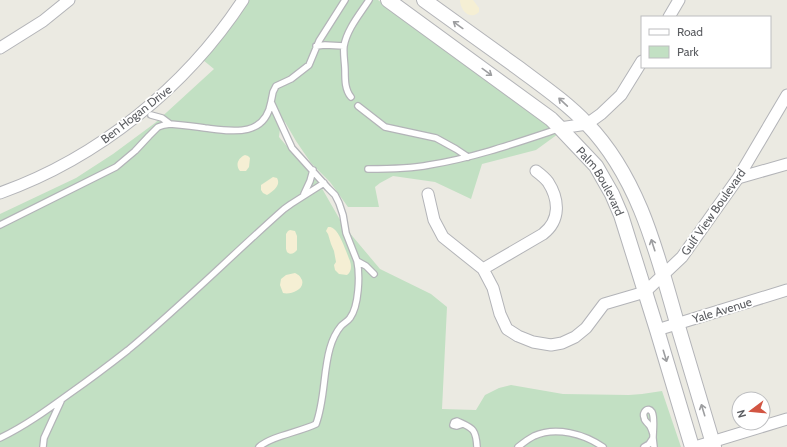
<svg xmlns="http://www.w3.org/2000/svg" width="787" height="447" viewBox="0 0 787 447" font-family="Cabin,sans-serif">
<style>
.green{fill:#c2e0c3}
.sand{fill:#f5efd4}
.lines{fill:none;stroke-linecap:round;stroke-linejoin:round}
.service-casing{stroke:#b3b4b8;stroke-width:8}
.minor-casing{stroke:#b3b4b8;stroke-width:13}
.tertiary-casing{stroke:#b3b4b8;stroke-width:16}
.service{stroke:#fff;stroke-width:5.5}
.minor{stroke:#fff;stroke-width:11}
.tertiary{stroke:#fff;stroke-width:14}
.oneway{stroke:#9d9ea0}
.labels{text-anchor:middle;dominant-baseline:central;stroke-width:3.5;stroke-linejoin:round;paint-order:stroke}
.street-label{font-size:12px;fill:#5b5d61;stroke:#fff}
</style>
<rect width="100%" height="100%" fill="#ebeae2"/>
<path class="green" d="M249,0h129l138,100 39,30 1,4h2l-22,16 -54,14 -11,35 -36,-17 -42,-6 -13,7 -5,4 4,20h-31l-18,-25 -19,-19 -15,-22 -11,-19 -4,-2 -2,17 41,48 23,40 37,44 51,25 16,13 -5,102 34,1 9,-15 14,-7 12,-3 52,9 66,1 13,-1 20,-3 19,56h-681v-233l76,-36 37,-24 42,-31 59,-54 -11,-9 33,-39z"/>
<path class="sand" d="M460,0h13l6,8v4c-9,9 -19,-2 -19,-12z
M245,155l3,1 2,2 -1,9 -3,4h-6c-5,-6 -2,-13 5,-16z
M273,177l4,1c4,7 -3,13 -10,17l-4,-2 -2,-3v-5z
M328,227c3,0 3,0 6,2 6,4 13,25 16,32 2,6 1,11 -3,14l-8,-1 -4,-4 -1,-5 2,-3 -2,-11 -3,-7 -3,-10 -2,-3z
M290,230l5,1 2,5v14c-3,4 -7,5 -10,2l-1,-3v-15l2,-3z
M295,273c4,2 5,3 7,7 3,10 -12,15 -19,13l-3,-8 1,-6 5,-4z"/>
<g class="lines">
<g class="service-casing">
<path id="service" d="M316,46l9,-1 19,1
M351,97c-6,-7 -6,-17 -6,-26 0,-8 -2,-17 -1,-25 3,-17 16,-32 25,-46
M271,102l2,-10 3,-6 15,-7 18,-14 10,-24 26,-41
M358,106l27,21 51,11 20,11 12,8
M151,115l11,3 8,6c12,1 23,2 35,4 26,3 60,10 66,-26l21,46 36,40 7,7 4,8 4,12 3,18 11,28 9,5 8,8
M368,169c20,0 41,0 61,-4 44,-7 87,-22 129,-36
M304,194l6,-13 3,-11
M0,225l116,-58 19,-16 14,-15 9,-9 6,-2 6,-1
M463,424l-6,2 -4,-1 1,-3 3,-1c15,7 19,7 20,26
M0,438c25,-12 47,-28 69,-44 20,-14 40,-29 59,-44 54,-45 103,-94 156,-141l7,-5 33,-21
M653,438c0,-7 2,-20 -1,-26 -4,-6 -10,0 -8,5 0,4 3,5 5,8 2,2 3,6 4,9
M43,447l1,-9 17,-37
M259,447c12,-11 41,-15 57,-23 9,-24 7,-52 14,-76 2,-7 6,-16 11,-22 3,-3 7,-5 9,-8 9,-12 10,-43 7,-57
M518,447c5,-4 10,-8 16,-11 22,-10 50,-2 69,11
M644,447l5,-3 4,-6 1,9"/>
</g>
<g class="minor-casing">
<path id="minor" d="M669,17l10,-17
M0,48l43,-27 26,-21
M560,128l27,-4 14,-10 20,-19 21,-34
M738,178l49,-14
M0,193c98,-35 186,-106 243,-193
M428,194l6,26 9,17 40,32 10,19 7,26 7,15 11,7 15,6 18,3 11,-2 13,-6 11,-9 18,-24 41,-12 37,-35 56,-79 49,-83
M483,269l60,-35c18,-14 16,-35 5,-52 -3,-4 -8,-8 -12,-11
M657,330l130,-40
M695,447l92,-28"/>
</g>
<g class="tertiary-casing">
<g id="tertiary">
<path id="s1" d="M388,0l163,119 9,9 36,38 16,28 9,21 36,115 35,117"/>
<path d="M424,0c31,22 62,45 93,67 24,18 49,35 70,57 52,54 70,129 90,199 12,41 25,83 37,124"/>
</g>
</g>
<use href="#service" class="service"/>
<use href="#minor" class="minor"/>
<use href="#tertiary" class="tertiary"/>
</g>
<defs><path id="oneway-shaft" d="M-6 0H5M1.5-3L5.5 0L1.5 3" fill="none" stroke-width="1.6" stroke-linecap="round" stroke-linejoin="round"/></defs>
<g class="oneway">
<use href="#oneway-shaft" transform="translate(458 25) rotate(-144)"/>
<use href="#oneway-shaft" transform="translate(487 72) rotate(36)"/>
<use href="#oneway-shaft" transform="translate(563 102) rotate(-137)"/>
<use href="#oneway-shaft" transform="translate(653 245) rotate(-108)"/>
<use href="#oneway-shaft" transform="translate(665 356) rotate(73)"/>
<use href="#oneway-shaft" transform="translate(703 410) rotate(-107)"/>
</g>
<g class="labels">
<g class="street-label">
<text transform="translate(136 114) rotate(-38)">Ben Hogan Drive</text>
<text stroke="none"><textPath href="#s1" startOffset="282">Palm Boulevard</textPath></text>
<text transform="translate(713 212) rotate(-55)">Gulf View Boulevard</text>
<text transform="translate(722 310) rotate(-17)">Yale Avenue</text>
</g>
</g>
<rect x="641" y="16" width="130" height="52" fill="#ffffff" stroke="#bdbec0"/>
<rect x="649" y="29" width="20" height="6" fill="#ffffff" stroke="#bdbec0"/>
<text x="677" y="36" font-size="12" fill="#5b5d61">Road</text>
<rect x="649" y="46" width="20" height="12" fill="#c2e0c3" stroke="#bdbec0"/>
<text x="677" y="56" font-size="12" fill="#5b5d61">Park</text>
<g transform="translate(751 411) rotate(254)"><circle r="19" fill="#ffffff" stroke="#bdbec0"/>
<path d="M0-3L7 15L0 10L-7 15Z" fill="#d25542"/>
<text y="-6" font-size="11" font-weight="bold" text-anchor="middle" fill="#5b5d61">N</text>
</g>
</svg>
